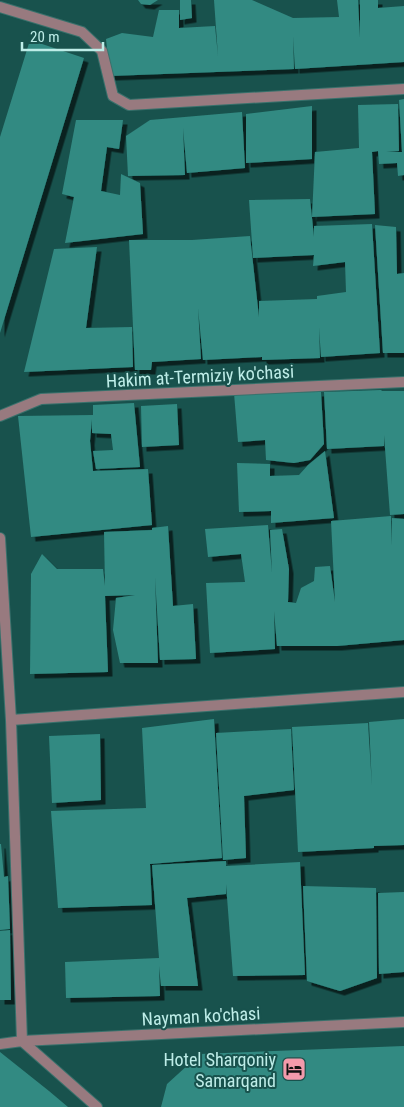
<svg xmlns="http://www.w3.org/2000/svg" width="404" height="1107" viewBox="0 0 404 1107" font-family="'Roboto Condensed',sans-serif">
<style>
.building{fill:#328a82;filter:url(#shadow)}
.lines{fill:none;stroke-linecap:round;stroke-linejoin:round}
.minor-casing{stroke:#39716c;stroke-width:12}
.minor{stroke:#987a7f;stroke-width:10}
.labels{text-anchor:middle;dominant-baseline:central;stroke-width:4;stroke-linejoin:round;paint-order:stroke}
.street-label{font-size:18px;fill:#beede8;stroke:#18524d}
.poi-label{font-size:18px;fill:#beede8;stroke:#18524d;text-anchor:end}
</style>
<defs>
<filter id="shadow"><feDropShadow dx="4.5" dy="4.5" stdDeviation="0" flood-color="#0009"/></filter>
</defs>
<rect width="100%" height="100%" fill="#18524d"/>
<path class="building" d="M138,0h20l-8,5 -9,-1z
M180,0h11l1,18 -12,2z
M214,0h38l41,18 46,-1 -2,-17h21l2,38v-38h18v8l26,-2v56l-109,7 -2,-33 1,33 -184,7 -4,-37 16,-6 31,4 6,-27h20v18l36,-2 3,30z
M30,40l54,18 -84,275v-196z
M404,99v76l-6,1 -1,-13 -18,1 -1,-13 -6,1 3,62 -63,3 3,-65 44,-4 -1,-43 40,-1 1,47 -13,1h16l-3,-52z
M312,106v53l-66,4v-49z
M242,112l3,56 -58,5 -4,-45 2,47 -57,1 -2,-40 24,-16z
M76,120h47l-4,29 -12,-2 -6,44 19,4 1,-21 19,9 3,51 -78,9 9,-46 -12,-3z
M310,199l4,38v-11l58,-2 8,129 -59,4 -2,-30 1,31 -58,2v-3l-59,3 -5,-52 3,51 -49,3 -1,8h-16l-6,-130h63l58,-4 9,81v-16l58,-2v-3l29,-4 -1,-30 -32,4 1,-11 -61,3 -4,-58z
M375,225l21,2 1,47 7,-1v80h-21z
M97,247l-11,81 46,-1 1,40 -109,5 30,-123z
M381,390l1,1h22v123l-14,1 -6,-80v11l-57,3 -3,-57z
M321,392l3,52 -14,16 -16,3 -28,-3 -1,-20 -27,2 -4,-49z
M134,403l6,64 -44,2 -3,-18 20,-1 -2,-16 -19,-1v-14l-2,22 3,30 55,-2 4,56 -121,12 -13,-121 75,-1v-10z
M177,404l2,41 -37,2 -1,-41z
M325,451l9,67 -63,5v-12l-32,1 -2,-49 33,1v12l29,-1 9,-10z
M391,516l1,30v-28l12,1v121l-67,6h-60l-3,-35 1,38 -65,4 -4,-70 39,-1 -4,-28 -33,3 -3,-28 63,-4 4,48 -2,-43 12,-1 7,40 -1,33 8,1 5,-15 13,-7 1,-14 15,-1 5,36 -4,-81z
M168,526l5,80 20,-2 3,55 -36,1 -5,-83 3,86h-38l-7,-33 3,-32 19,-3 -30,1 3,76 -78,2 1,-100 11,-20 15,15h46l2,17 -1,-54 48,-2v-2z
M214,719l8,139 -72,6 2,41 -94,3 -7,-97 95,-3 -4,-80z
M404,719v126l-30,1v2l-76,4 -6,-125 76,-4 4,64 -3,-65z
M291,729l3,61 -50,6 2,62 -23,2 -7,-127z
M100,734l1,66 -49,3 -3,-67z
M0,844h1l3,33 4,-1 2,53 -10,1z
M226,861v5l74,-4 5,113 -72,1 -7,-92v10l-39,4 11,88h-37l-2,-20 1,30 -94,2 -1,-36 94,-4 -7,-93z
M303,886l73,2 1,90 -37,13 -33,-10z
M404,892v80l-25,2 -1,-81z
M10,930l1,70h-11v-69z
M404,1046v61h-243l6,-23 33,-30z
M0,1052l49,39 19,16h-68z"/>
<g class="lines">
<g class="minor-casing">
<path id="minor" d="M0,7l82,25 20,19 11,45 16,9 275,-16
M0,416l41,-17 363,-17
M0,538l11,182 11,321
M11,720l393,-28
M22,1041l75,66
M0,1044l22,-3 382,-19"/>
</g>
<use href="#minor" class="minor"/>
</g>
<defs>
<g id="hotel-square" transform="scale(1.25)"><rect x="-9" y="-9" width="18" height="18" rx="4" fill="#f39aab" stroke="#18524d"/><path d="M-6-4.5h1.5V1H6V5H4.5V3h-9V5H-6ZM-4 0a1.8 1.8 0 1 1 3.6 0ZM.5 0V-2.5h3Q6-2.5 6 0Z" fill="#111"/></g>
</defs>
<g fill-rule="evenodd">
<use href="#hotel-square" x="294" y="1069"/>
</g>
<g class="labels">
<g class="street-label">
<text transform="translate(200 376) rotate(-3)">Hakim at-Termiziy ko'chasi</text>
<text transform="translate(201 1016) rotate(-3)">Nayman ko'chasi</text>
</g>
<g class="poi-label">
<text x="276" y="1059">Hotel Sharqoniy<tspan x="276" dy="21">Samarqand</tspan></text>
</g>
</g>
<path d="M22 42v8h81v-8" fill="none" stroke="#beede8" stroke-width="2.5"/>
<text x="30" y="42" font-size="15" fill="#beede8" stroke="#18524d" stroke-width="4" paint-order="stroke">20 m</text>
</svg>
